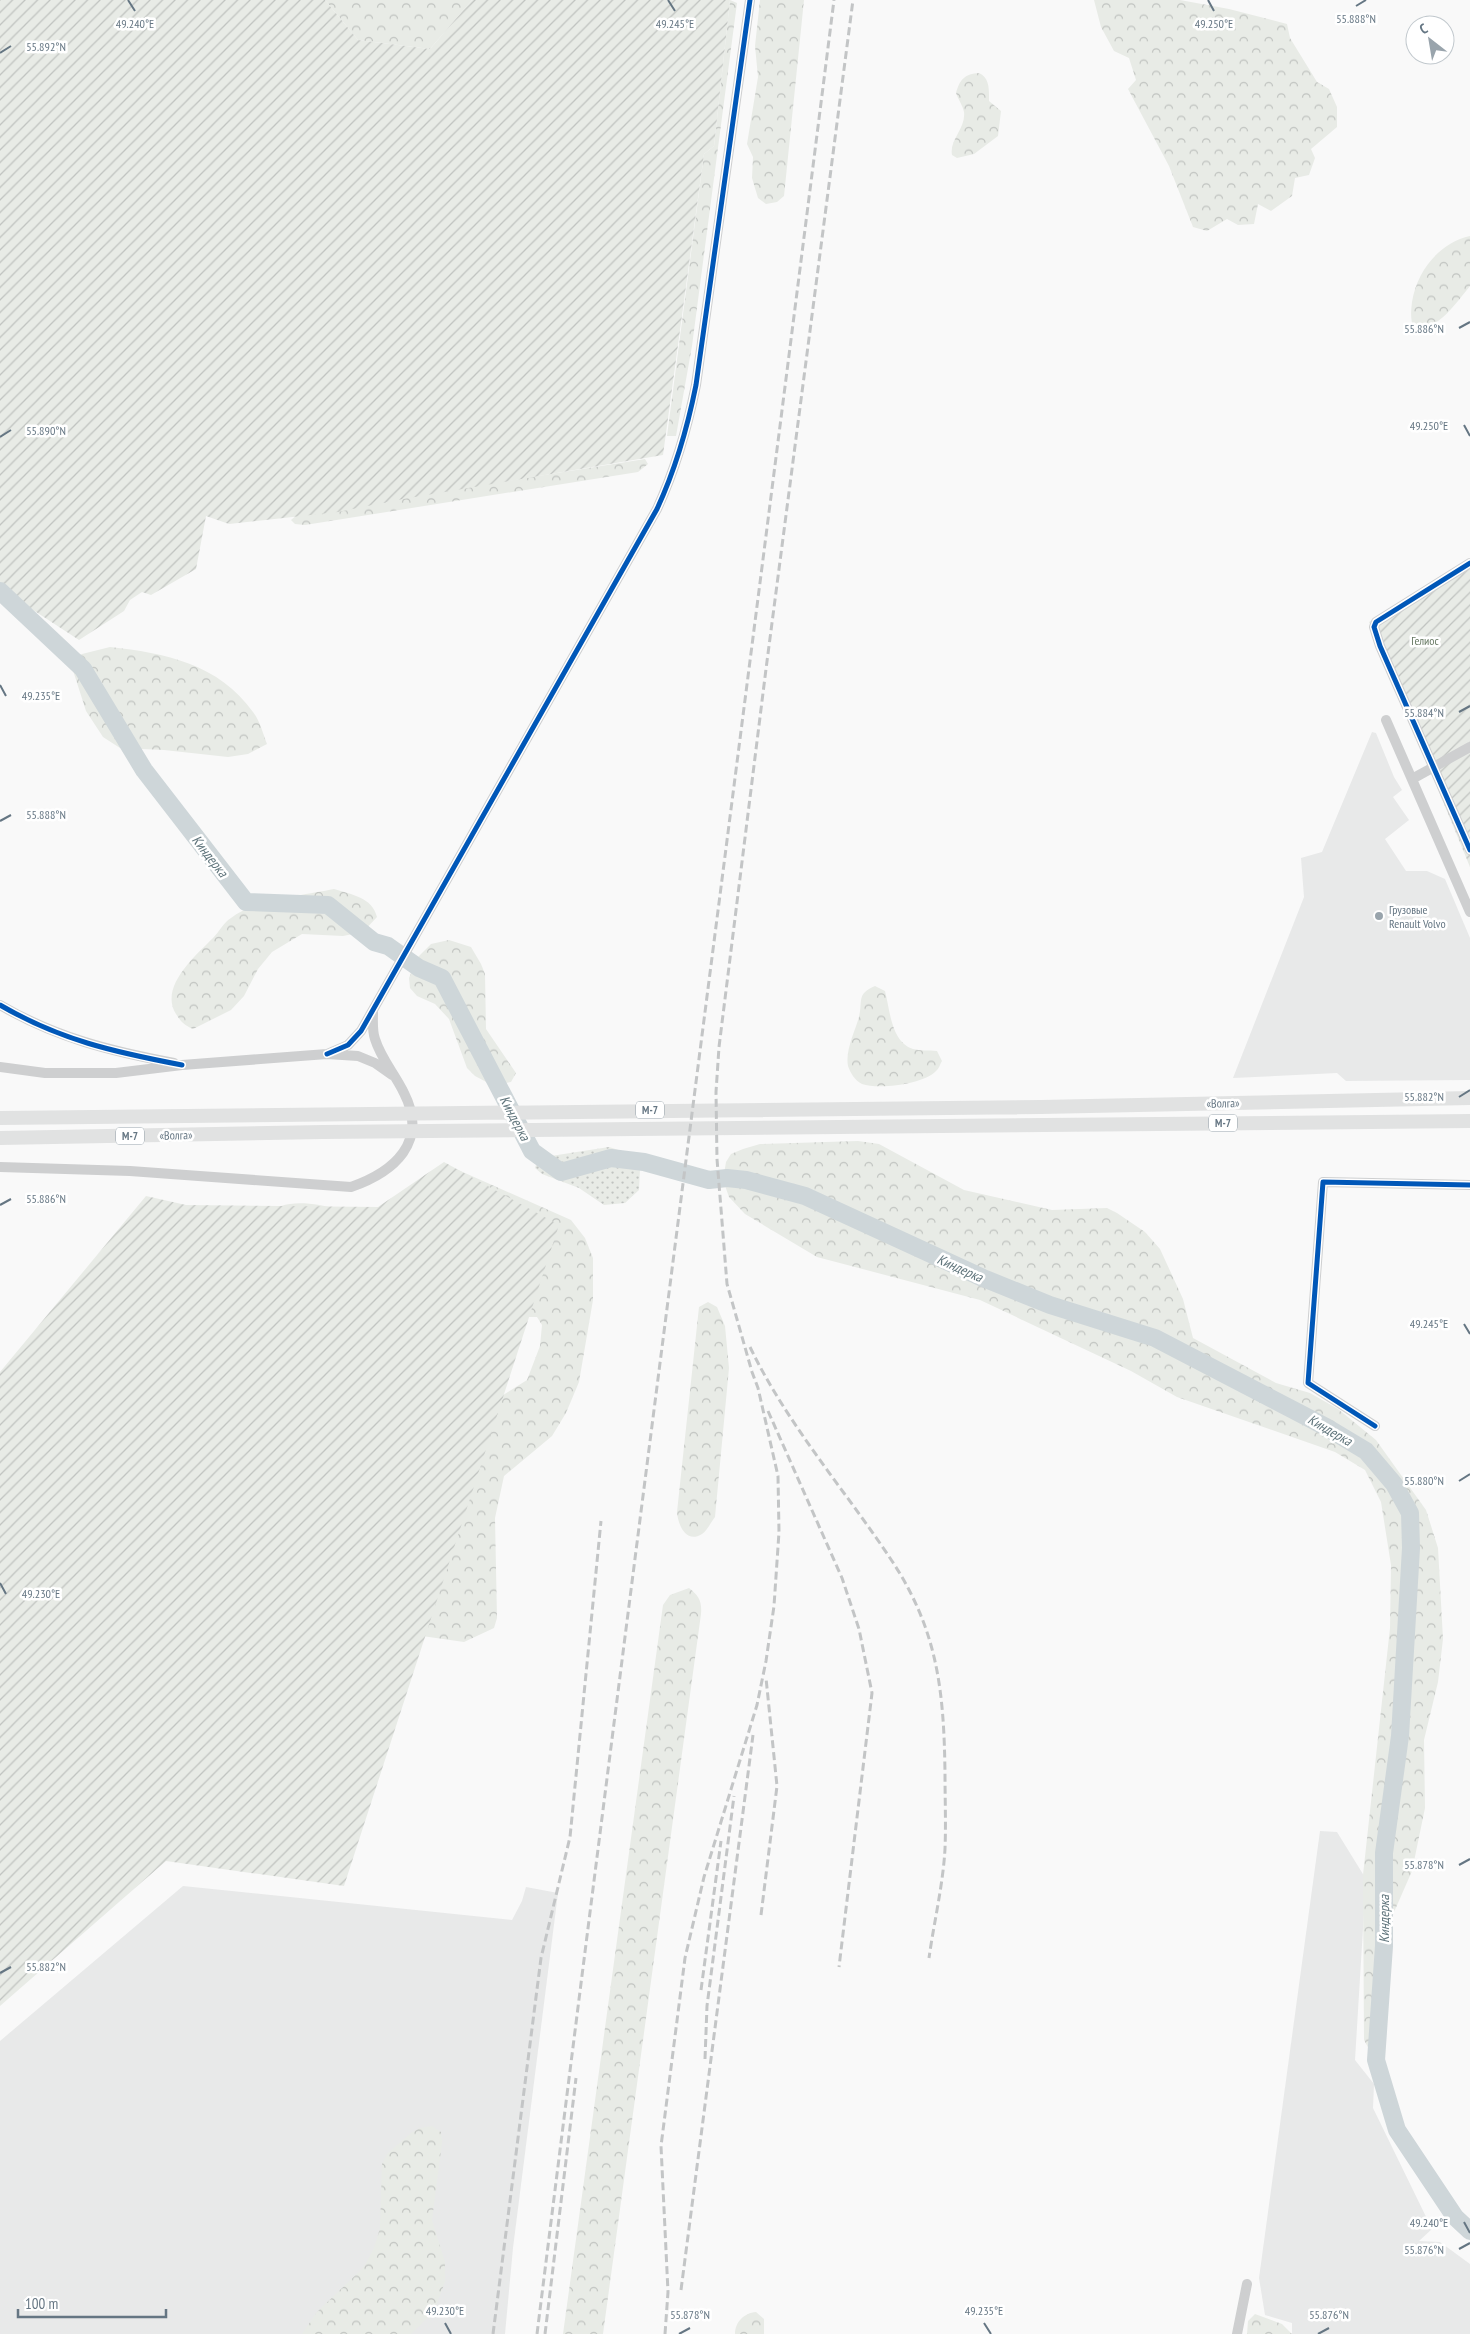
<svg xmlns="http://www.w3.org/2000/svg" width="1470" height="2334" viewBox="0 0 1470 2334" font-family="'PT Sans Narrow',sans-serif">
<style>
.built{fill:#e8e9e9}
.grass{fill:url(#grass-dots)}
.forest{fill:url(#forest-crowns)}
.garden{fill:url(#garden-furrows)}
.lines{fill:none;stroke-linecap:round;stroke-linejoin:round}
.river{stroke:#ced6d9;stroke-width:18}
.minor{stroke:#cecfd0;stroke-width:10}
.highway{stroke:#e1e2e2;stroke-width:14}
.rail{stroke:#c3c5c6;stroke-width:3;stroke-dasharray:8 4;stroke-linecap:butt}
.cycleway-casing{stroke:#fff;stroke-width:8}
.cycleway{stroke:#0057b8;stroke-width:5}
.ticks{fill:none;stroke:#657683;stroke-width:2}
.poi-dot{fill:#99a4ac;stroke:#fff;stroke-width:2}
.labels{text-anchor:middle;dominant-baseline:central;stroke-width:5;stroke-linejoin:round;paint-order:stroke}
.shield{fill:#fff;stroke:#939fa8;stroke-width:1}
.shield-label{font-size:11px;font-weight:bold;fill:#657683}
.park-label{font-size:12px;fill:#687a64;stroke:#fff}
.poi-label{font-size:12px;fill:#657683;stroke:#fff;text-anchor:start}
.street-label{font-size:12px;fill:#657683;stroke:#fff}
.water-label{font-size:14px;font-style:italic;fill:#60757c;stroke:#fff}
.ticks-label{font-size:12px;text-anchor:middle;fill:#657683;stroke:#fff;stroke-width:5;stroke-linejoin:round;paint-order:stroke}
</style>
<defs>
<pattern id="grass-dots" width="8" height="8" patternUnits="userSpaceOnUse" patternTransform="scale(1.25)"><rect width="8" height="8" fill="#e8ebe6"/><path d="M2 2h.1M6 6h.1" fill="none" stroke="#c0c3c0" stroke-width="1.8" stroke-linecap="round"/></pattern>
<pattern id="forest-crowns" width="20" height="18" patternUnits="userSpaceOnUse" patternTransform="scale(1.25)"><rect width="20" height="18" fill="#e8ebe6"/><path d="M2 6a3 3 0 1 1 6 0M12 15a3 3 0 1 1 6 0" fill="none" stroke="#c0c3c0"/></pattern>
<pattern id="garden-furrows" width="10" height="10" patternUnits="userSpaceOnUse" patternTransform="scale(1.25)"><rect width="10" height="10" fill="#e8ebe6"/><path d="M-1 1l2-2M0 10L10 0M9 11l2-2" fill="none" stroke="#c0c3c0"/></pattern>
</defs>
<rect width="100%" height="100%" fill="#f9f9f9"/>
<path class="built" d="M1372,732l4,1 18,44 8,13 -9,7 16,23 -24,19 21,32h21l18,8 25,59v142l-124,1 -9,-8 -104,5 71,-181 -3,-39 21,-6z
M1320,1831l17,1 29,47 -11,181 19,24 -1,24 59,121 -13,12 21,1 30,22v70h-178v-11l-27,-8 -6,-37z
M183,1886l329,34 10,-19 4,-14 32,6 -45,355 -8,86h-505v-293z"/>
<path class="grass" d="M609,1147l19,6 12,16 -1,21 -14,13 -21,2 -25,-17 -37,-14 -7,-6 3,-10z"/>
<path class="forest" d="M325,0h147l-42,49 -72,-9z
M730,0l7,3 -45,343 -16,90h-9l37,-282 10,-8z
M760,0h44l-20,196 -7,6 -11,2 -8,-6 -6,-20 1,-21 -6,-13 11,-67 -3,-31z
M1094,0h86l49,9 58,15 3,14 27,44 12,7 8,18v20l-26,22 4,9 -6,17 -14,3 -3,18 -21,15 -13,-7 -4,20 -16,1 -11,-6 -20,12 -14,-4 -24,-61 -41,-77 8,-9 -7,-22 -15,-7 -13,-24z
M979,73c11,5 10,17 10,28l12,10 -3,25 -24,18 -17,4 -5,-3c-3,-15 14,-27 12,-43 -1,-6 -6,-13 -8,-19 4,-14 9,-19 23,-20z
M1470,236v50c-15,18 -31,44 -56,43 -4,-10 -3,-17 -2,-27 5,-31 27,-59 58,-66z
M645,459l3,5 -10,8 -333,53 -10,-1 -4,-4 7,-6z
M110,647c55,6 109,17 143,65 7,9 10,22 14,32l-19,10 -20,3 -64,-7 -44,-2 -17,-11 -17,-26 -16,-50 8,-6z
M334,889c18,6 38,8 43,28l-14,15 -20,4 -41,-2 -30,18 -14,17 -14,27 -13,14 -38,19c-9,-4 -12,-7 -17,-15 -17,-27 19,-58 37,-76 6,-6 11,-16 18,-20 23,-18 74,-23 103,-29z
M449,940l22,7 10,17 4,10 1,55 30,44 -5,9 -19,3 -17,-9 -8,-8 -18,-49 -14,-15 -18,-8 -7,-8 -1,-10 8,-20 14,-14z
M875,986l10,5c5,19 6,51 28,58 7,2 16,1 24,2l5,10c-2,3 -3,8 -6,10 -12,13 -57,19 -74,13 -7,-3 -12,-12 -14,-18 -3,-15 7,-35 11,-49 4,-16 -3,-23 16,-31z
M858,1141l21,3 85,46 88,20 55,-2 10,5 28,19 15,17 23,50 10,39 83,45 34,10 28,16 38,31 50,70 12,38 5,91 -5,43 -14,58 1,68 -13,63 -21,48 -6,115 -7,11 -9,4 -5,-9 -1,-165 27,-247 1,-63 -10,-63 -16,-32 -30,-18 -158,-55 -46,-26 -151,-71 -163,-43 -72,-43 -16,-17 -6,-17 3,-18 5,-8 12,-5 17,-5z
M456,1169l115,51 14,18 8,20v42l-14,82 -13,31 -14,23 -48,40 -9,42 2,100 -3,10 -30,14 -56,-8 71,-224 48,-30 13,-34 2,-21 -5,-8h-10l-275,-97c10,-5 19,-11 29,-14 26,-9 69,6 95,16z
M708,1302l9,5 8,19 4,42 -14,149c-4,5 -8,14 -13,17 -16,10 -24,-9 -25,-22l22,-205z
M689,1588c10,8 13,13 12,26l-98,720h-40l100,-729 7,-10z
M432,2126l9,6 1,11 -10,77 13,42v20l-11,29 -23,23h-109l15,-22 47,-45 10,-19 6,-20 2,-64 5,-10 24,-21 9,-5z
M756,2312l8,7v15h-29c0,-12 9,-21 21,-22z
M1255,2314l27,10 10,10h-45l1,-13z"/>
<path class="garden" d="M0,0h325l33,40 72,9 42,-49h258l-16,146 -10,8 -41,301 -266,45 -59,12 -109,12 -23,-8 -10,53 -45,26 -9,-3 -12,8 -6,11 -45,29 -75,-49 -4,3z
M1470,559v308l-101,-245z
M444,1162l115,63 -215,661 -178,-25 -166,145v-634l146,-176 40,9 192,2z"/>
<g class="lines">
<path class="river" d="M0,591l83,78 61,101 102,132 82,3 46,37 14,4 31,22 23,10 90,173 29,21 50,-14 33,4 65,18 18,-2 19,2 59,16 178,82 67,27 105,33 171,89 40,24 28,33 16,29 1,35 -11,188 -16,117v93l-8,114 21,70 58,87 15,14"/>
<path class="minor" d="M1470,563l-94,59 -2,5 6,19 90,204
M1386,720l84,192
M1412,779l58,-32
M0,1005c57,33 110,46 174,58
M327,1054l21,-9 13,-14 296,-522c19,-41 30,-79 39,-124l54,-385
M0,1067l45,6h71l66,-8 145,-11 31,2 17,7 17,12
M0,1167l130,4 221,16c43,-15 78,-45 53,-94 -9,-19 -23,-34 -29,-54 -3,-8 -2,-18 -2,-27
M1375,1426l-67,-43 15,-201 147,3
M1237,2334l10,-50"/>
<path class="highway" d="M0,1118l1041,-11 429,-9
M0,1138l323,-6 1147,-11"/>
<path class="rail" d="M750,1347c37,77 95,143 142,214 46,70 52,131 53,213 0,25 1,50 0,75 -2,36 -11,73 -16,109
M768,1411l74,167 17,51 13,64 -33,274
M761,1915l16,-129 -11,-108
M701,1990l20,-149
M705,2059l2,-53 27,-210
M681,2290l72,-555
M493,2334l48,-376 29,-121 31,-316
M537,2334c97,-778 199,-1556 297,-2334
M545,2334l31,-256
M665,2334l3,-42 -7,-146 24,-188 19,-81 53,-172 9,-44 8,-55 5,-74 -1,-56 -20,-88 -6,-16 -25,-88 -10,-125 -1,-67 3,-45 47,-378 87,-669"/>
<g class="cycleway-casing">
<path id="cycleway" d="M1470,563l-94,59 -2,5 6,19 90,204
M0,1005c60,35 114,47 182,60
M327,1054l21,-9 13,-14 296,-522c19,-41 30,-79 39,-124l54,-385
M1375,1426l-67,-43 15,-201 147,3"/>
</g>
<use href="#cycleway" class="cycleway"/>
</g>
<path class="ticks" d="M128,0l7,11M668,0l7,11M1208,0l6,11M1356,6l10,-6M0,53l11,-7M1459,328l11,-6M1464,425l6,11M0,437l11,-7M0,685l6,11M1459,712l11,-6M0,821l11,-6M1459,1097l11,-7M0,1205l11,-6M1464,1324l6,10M1459,1481l11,-7M0,1583l6,11M1459,1865l11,-6M0,1973l11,-6M1464,2222l6,11M1459,2249l11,-6M445,2323l6,11M984,2323l7,11M679,2334l11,-6M1318,2334l11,-6"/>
<circle class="poi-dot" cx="1379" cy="916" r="5"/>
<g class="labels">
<g class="shield">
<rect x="636" y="1101.5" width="28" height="17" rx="4"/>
<rect x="1209" y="1114.5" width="28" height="17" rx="4"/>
<rect x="116" y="1127.5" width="28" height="17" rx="4"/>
</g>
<g class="shield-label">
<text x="650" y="1110">М-7</text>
<text x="1223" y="1123">М-7</text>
<text x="130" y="1136">М-7</text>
</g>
<g class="park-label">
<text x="1425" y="640">Гелиос</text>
</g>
<g class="poi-label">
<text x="1389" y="909">Грузовые<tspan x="1389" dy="14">Renault Volvo</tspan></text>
</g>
<g class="street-label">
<text transform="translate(1223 1103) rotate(-1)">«Волга»</text>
<text transform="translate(176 1135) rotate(-1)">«Волга»</text>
</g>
<g class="water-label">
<text transform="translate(210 856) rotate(52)">Киндерка</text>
<text transform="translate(515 1118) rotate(62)">Киндерка</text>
<text transform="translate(960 1268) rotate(24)">Киндерка</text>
<text transform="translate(1330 1430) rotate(30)">Киндерка</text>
<text transform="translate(1384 1919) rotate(-90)">Киндерка</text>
</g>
</g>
<g class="ticks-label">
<text x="1356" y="23">55.888°N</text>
<text x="135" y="28">49.240°E</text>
<text x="675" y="28">49.245°E</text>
<text x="1214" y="28">49.250°E</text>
<text x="46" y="51">55.892°N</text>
<text x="1424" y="333">55.886°N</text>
<text x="1429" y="430">49.250°E</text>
<text x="46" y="435">55.890°N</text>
<text x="41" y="700">49.235°E</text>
<text x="1424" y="717">55.884°N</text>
<text x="46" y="819">55.888°N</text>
<text x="1424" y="1101">55.882°N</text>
<text x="46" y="1203">55.886°N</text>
<text x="1429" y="1328">49.245°E</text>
<text x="1424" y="1485">55.880°N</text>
<text x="41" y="1598">49.230°E</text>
<text x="1424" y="1869">55.878°N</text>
<text x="46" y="1971">55.882°N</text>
<text x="1429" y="2227">49.240°E</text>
<text x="1424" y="2254">55.876°N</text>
<text x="445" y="2315">49.230°E</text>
<text x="984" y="2315">49.235°E</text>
<text x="690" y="2319">55.878°N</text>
<text x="1329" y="2319">55.876°N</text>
</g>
<g transform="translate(1430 40) rotate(329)"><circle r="24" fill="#ffffff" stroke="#c1c8cd"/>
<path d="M0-4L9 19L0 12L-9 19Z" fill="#99a4ac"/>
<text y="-8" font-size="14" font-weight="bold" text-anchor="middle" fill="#657683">С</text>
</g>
<path d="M18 2309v8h148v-8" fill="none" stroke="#657683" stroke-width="2.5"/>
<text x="25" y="2309" font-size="15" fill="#657683" stroke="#ffffff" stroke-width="4" paint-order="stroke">100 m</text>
</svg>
